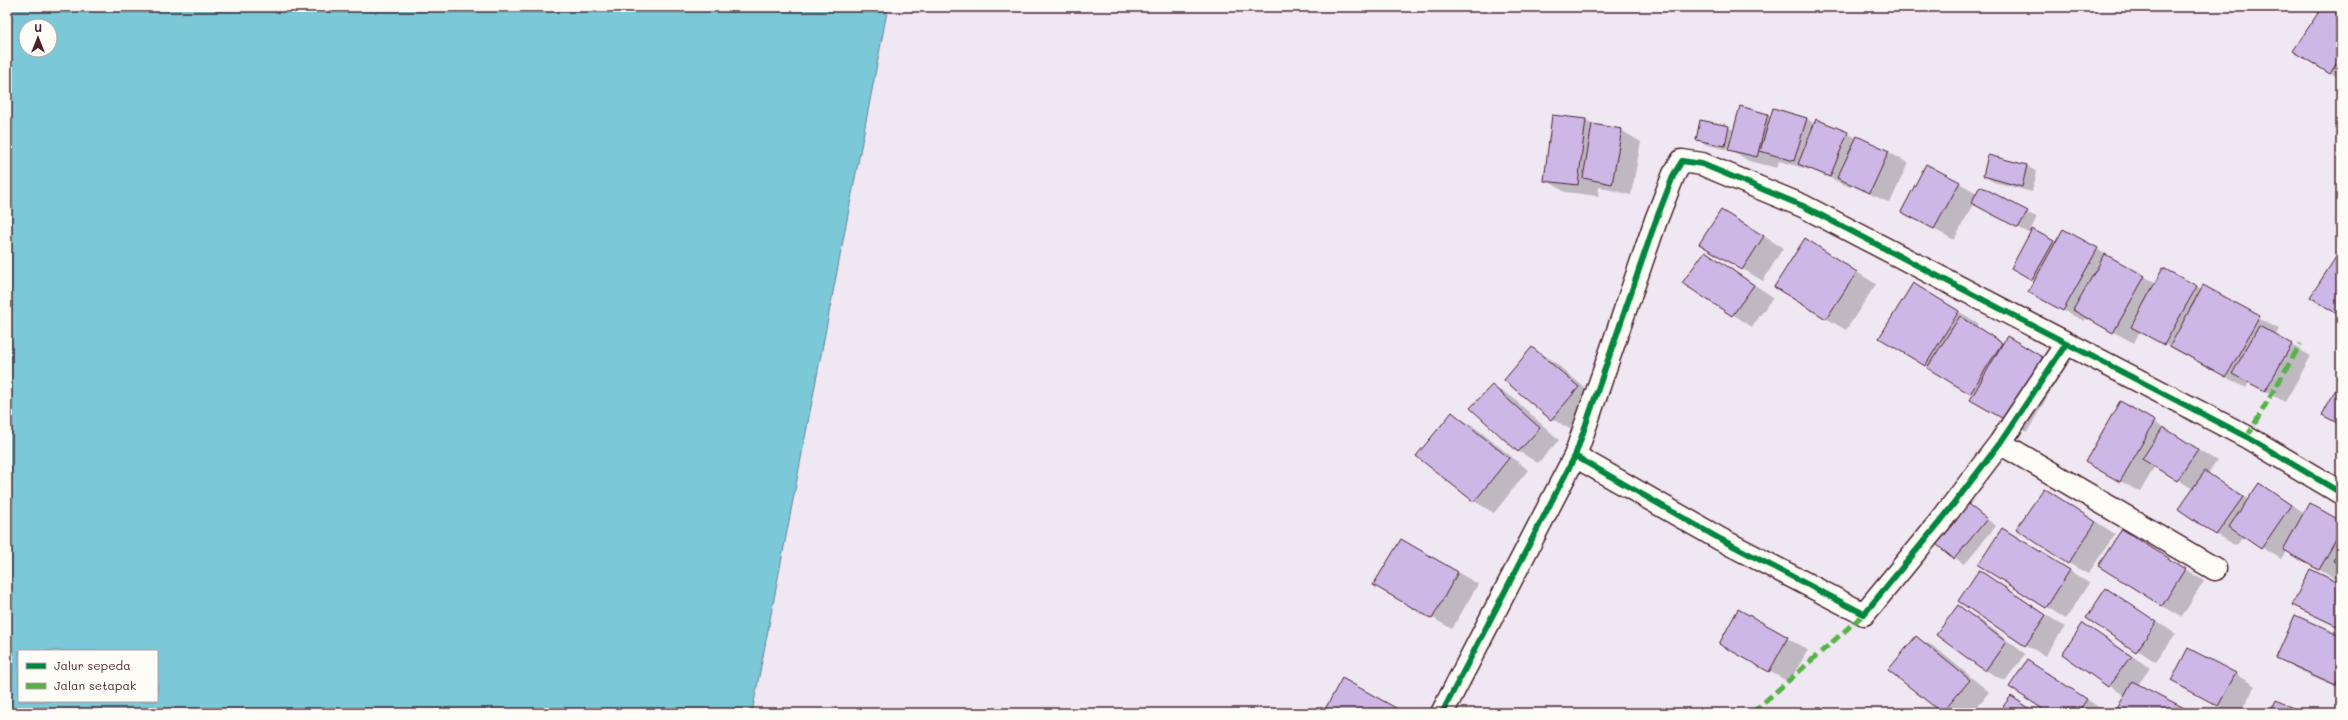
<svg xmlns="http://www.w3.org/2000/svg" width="2348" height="720" viewBox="0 0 2348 720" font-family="Mali,sans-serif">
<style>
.water{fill:#7ac8d8;stroke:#678493;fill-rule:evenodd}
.shadow{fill:#0003}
.building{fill:#cdb7e6;stroke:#4a1f2b}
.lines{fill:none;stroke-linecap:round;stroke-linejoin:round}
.street-casing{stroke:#4a1f2b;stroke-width:25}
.street{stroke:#fdfcf7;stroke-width:22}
.quiet{stroke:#57b146;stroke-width:5;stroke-dasharray:10 5;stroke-linecap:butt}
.cycleway-casing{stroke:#fdfcf7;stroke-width:8}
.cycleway{stroke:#00873e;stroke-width:6}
</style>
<rect width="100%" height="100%" fill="#efe7f2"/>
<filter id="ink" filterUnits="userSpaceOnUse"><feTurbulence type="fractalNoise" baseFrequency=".025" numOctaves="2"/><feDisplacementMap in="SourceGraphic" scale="8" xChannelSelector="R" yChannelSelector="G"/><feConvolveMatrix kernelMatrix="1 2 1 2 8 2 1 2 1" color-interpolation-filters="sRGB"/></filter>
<g filter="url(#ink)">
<path class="water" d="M7,7h881l-136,706h-745zM26,26h24v24h-24zM19,651h138v50h-138z"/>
<path class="shadow" d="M2323,7h18v72l-11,-6z
M1741,107l30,9 35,2 9,6 2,-4 71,32 20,11 -18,40 -39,-18 -1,2 -36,-16 -35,-10 -2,7 -28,-7 -19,-11 -23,-5 -10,-6 32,-12 5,4z
M1586,120l10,6 25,4 20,12 -10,53 -32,-8 -1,9 -33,-4 -19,-12z
M1989,156l38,10 10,6 -5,20 -38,-10 -10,-6z
M1959,183l18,10 60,24 -8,16 -56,-29 -19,36 -52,-28z
M1741,222l42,26 -20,33 -63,-37z
M2063,230l93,53 7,-14 116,60 -4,7 36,20 -26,46 -36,-20 -3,6 -106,-57 -6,12 -48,-26 -2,4 -35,-18 -14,-22 -13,-7 11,-43 23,12z
M1805,240l71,44 -30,46 -20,-12z
M1705,252l68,45 -21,30 -68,-45z
M2341,261v54l-30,-19z
M1933,296l45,27 -2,4 28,17 3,-6 56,32 -36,62 -56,-32 3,-5 -94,-57z
M1532,348l20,12 46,39 -26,31 -20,-11z
M1492,386l20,11 47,43 -21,23 -20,-12z
M1452,414l20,11 56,45 -34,43 -20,-12z
M2154,422l63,39 -9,13 41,26 10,-15 46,28 36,9v56l-2,3 -53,-30 -5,8 -37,-23 -8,10 -19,-11 -38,-26 14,-20 -38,-23 -15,26 -34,-19z
M2044,489l71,45 -27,40 -20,-11z
M1969,506l27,20 -32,38 -9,-6z
M2003,529l86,54 -23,36 -86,-55z
M2122,530l82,51 -22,36 -20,-11z
M1401,540l77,44 -26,45 -77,-44z
M1979,571l86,56 -20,29 -19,-11z
M2341,585v44l-47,-24z
M2106,589l70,45 -20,28 -68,-44z
M1958,607l20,11 47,36 -20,27 -20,-11z
M1739,611l69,39 -19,32 -49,-27z
M2084,624l66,44 -12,17 54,28h-76l9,-17 -62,-42z
M1916,637l20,11 53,44 -17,21h-30l-53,-43z
M2341,637v52l-44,-20 -20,-11z
M2027,661l20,12 59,39 -55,1z
M2235,674l20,12 -15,27h-8l-60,-32z
M1343,680l59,33h-78z
M2011,697l20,11 6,5h-37z"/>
<path class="building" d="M2322,7h19v49l-11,18 -37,-23z
M2341,64v10l-5,-2z
M1740,106l28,8 -11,43 -29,-7z
M1773,108l34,10 -13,43 -34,-10z
M1552,115l34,4 -8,66 -34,-4z
M1816,119l32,13 -18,45 -32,-13z
M1700,120l29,6 -4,20 -29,-6z
M1592,124l30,5 -10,55 -29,-6z
M1857,136l32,15 -19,42 -33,-15z
M1988,155l39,10 -5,22 -39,-11z
M1926,164l34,18 -26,47 -33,-17z
M1980,186l48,25 -10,17 -47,-25z
M1721,210l43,26 -22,34 -43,-26z
M2032,229l22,12 -22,39 -21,-12z
M2063,229l35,19 -35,63 -35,-19z
M1805,238l52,34 -31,47 -52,-32z
M1705,251l49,34 -22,31 -50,-33z
M2105,254l40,22 -32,57 -40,-23z
M2336,257l5,3v48l-4,6 -27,-17z
M2163,268l34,18 -33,59 -33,-18z
M1913,283l46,28 -34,55 -46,-28z
M2203,285l57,31 -34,61 -56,-31z
M1960,316l42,27 -32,51 -43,-26z
M2259,326l33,18 -27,47 -33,-17z
M2007,336l37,22 -37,63 -37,-21z
M1532,347l47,40 -28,33 -47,-40z
M2341,380v45l-19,-10z
M1492,385l48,43 -22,24 -48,-44z
M2120,401l35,20 -35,61 -35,-20z
M1452,412l57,46 -35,44 -58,-46z
M2163,427l35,22 -21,32 -35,-22z
M2205,471l38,26 -27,38 -38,-26z
M2259,483l32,22 -30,44 -32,-22z
M2044,488l52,34 -28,42 -52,-35z
M2309,503l32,18v10l-22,39 -36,-20z
M1968,504l19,15 -33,40 -18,-15z
M2002,528l68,42 -24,38 -68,-43z
M2122,529l63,40 -23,37 -64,-40z
M1401,539l57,33 -26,47 -59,-34z
M2341,547v18l-8,-4z
M2310,569l31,15v44l-49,-23z
M1979,570l67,45 -21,31 -67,-45z
M2106,588l51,34 -21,30 -50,-34z
M1958,605l48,37 -21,29 -49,-36z
M1738,609l50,28 -19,35 -50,-28z
M2295,615l46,21v37l-5,12 -60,-27z
M2083,623l48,33 -23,31 -46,-33z
M1916,636l54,44 -28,33 -54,-43z
M2188,648l48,25 -18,33 -47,-25z
M2027,660l60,39 -9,14h-29l-40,-26z
M1342,678l54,30 -3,5h-70z
M2132,681l62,32h-79z
M2011,696l25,17h-38z
M2276,700l27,13h-33z"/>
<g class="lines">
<g class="street-casing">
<path id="street" d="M2000,443l215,126
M1575,456l145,83 144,75 79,-96 57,-75 66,-99
M1442,713l133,-257 81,-236 18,-46 8,-13 20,3 101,42 444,231 94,56"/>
</g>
<use href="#street" class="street"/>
<path class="quiet" d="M2247,437l53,-92
M1753,712l111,-98"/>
<g class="cycleway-casing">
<path id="cycleway" d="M1575,456l145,83 144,75 79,-96 57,-75 66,-99
M1442,713l133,-257 81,-236 18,-46 8,-13 20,3 101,42 444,231 94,56"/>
</g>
<use href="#cycleway" class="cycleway"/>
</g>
</g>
<rect width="2348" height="720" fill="none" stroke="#fdfcf7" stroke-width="24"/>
<rect x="12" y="12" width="2324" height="696" fill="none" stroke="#4a1f2b" stroke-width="1.5" filter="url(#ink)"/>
<rect x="18" y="650" width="140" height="52" fill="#fdfcf7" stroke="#b5a4a5"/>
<rect x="26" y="663" width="20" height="6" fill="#00873e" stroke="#b5a4a5"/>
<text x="54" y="670" font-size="12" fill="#4a1f2b">Jalur sepeda</text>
<rect x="26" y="683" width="20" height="6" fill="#57b146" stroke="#b5a4a5"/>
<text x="54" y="690" font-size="12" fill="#4a1f2b">Jalan setapak</text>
<g transform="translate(38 38)"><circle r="19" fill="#fdfcf7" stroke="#b5a4a5"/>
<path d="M0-3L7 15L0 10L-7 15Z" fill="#4a1f2b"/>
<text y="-6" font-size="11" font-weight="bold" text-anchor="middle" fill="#4a1f2b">U</text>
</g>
</svg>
